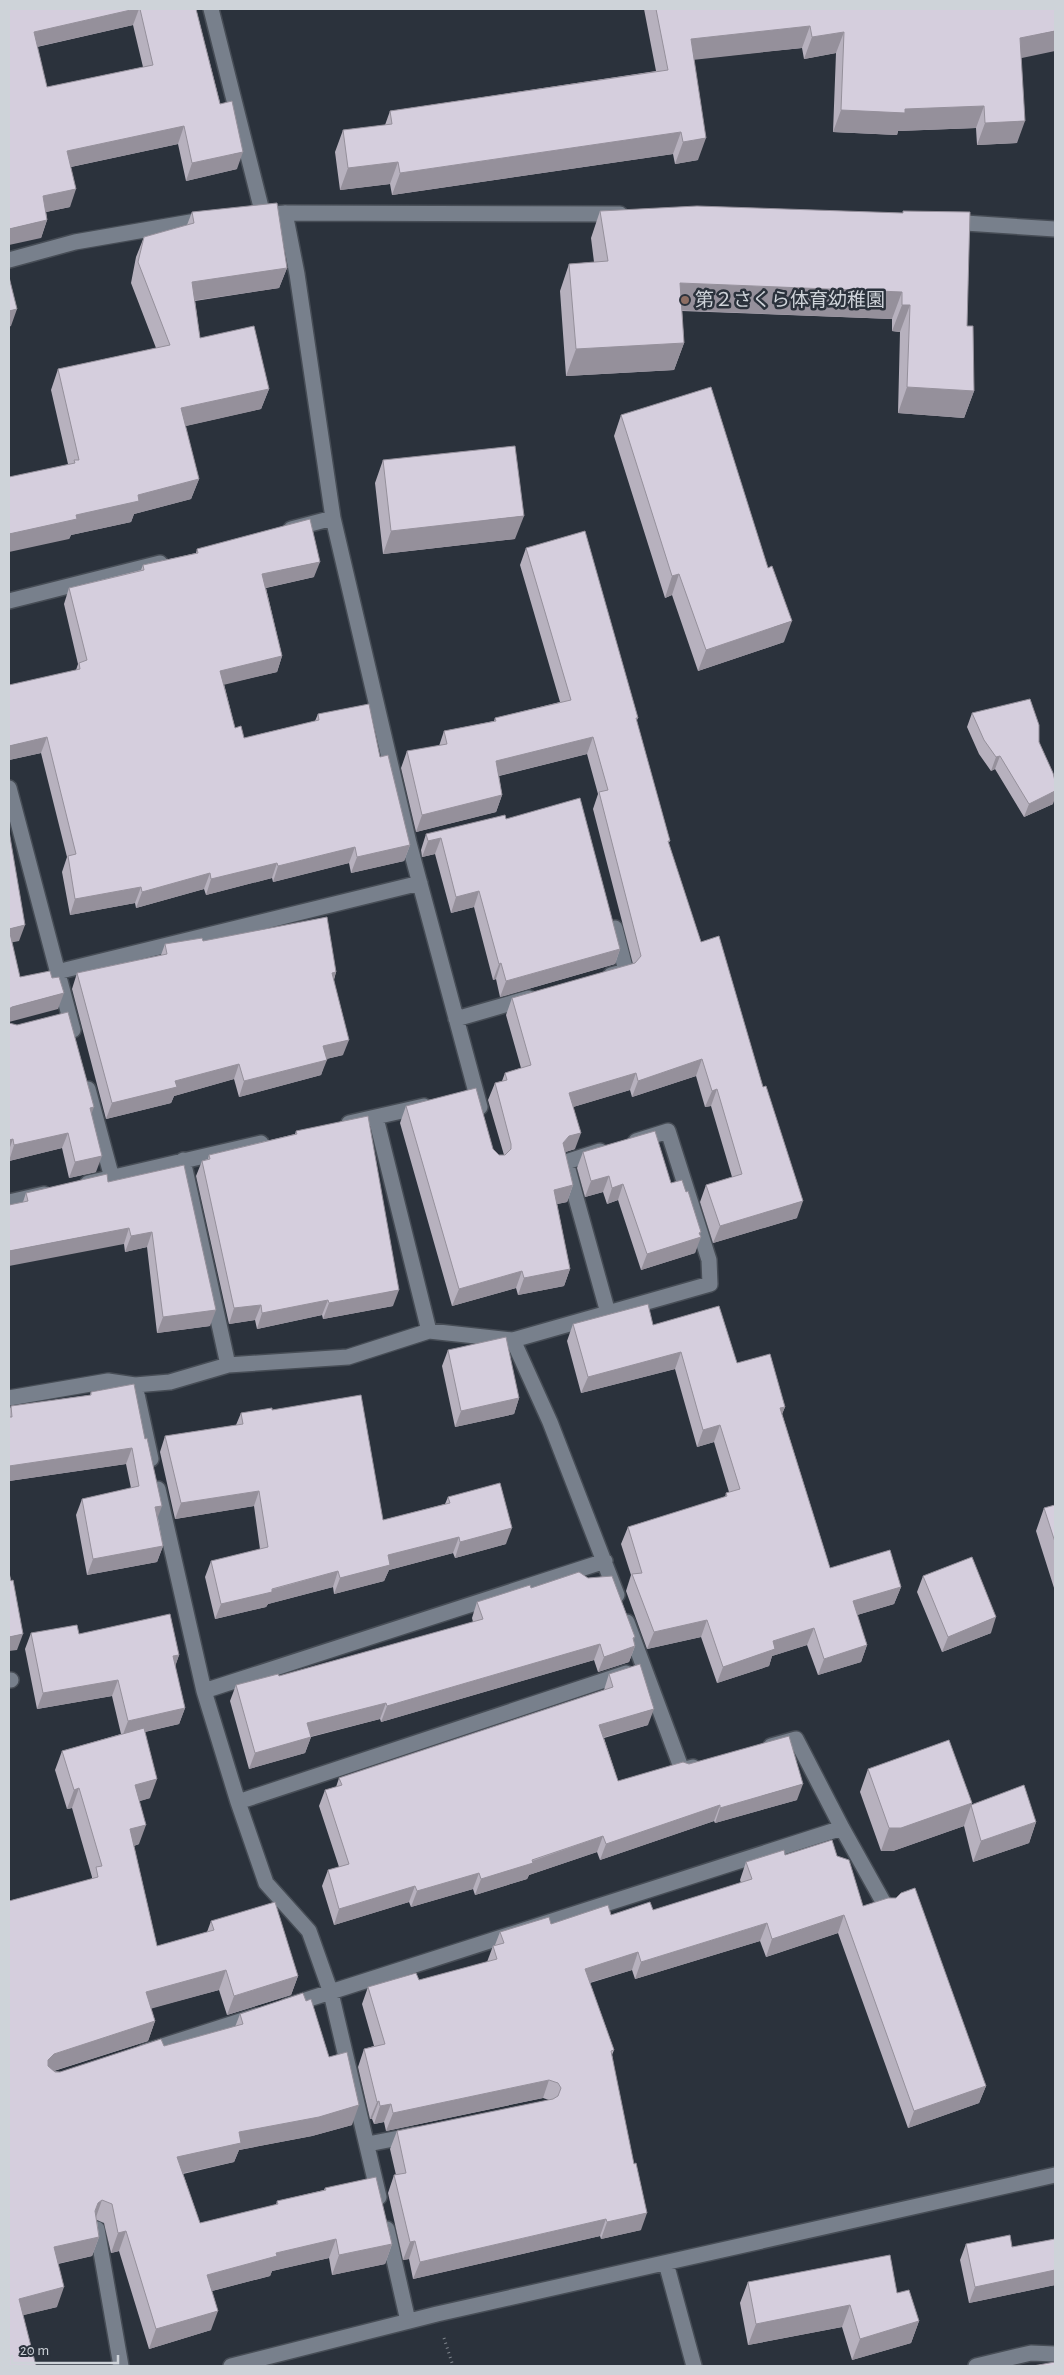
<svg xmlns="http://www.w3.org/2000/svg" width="1064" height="2375" viewBox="0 0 1064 2375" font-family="'Alegreya Sans','Noto Sans JP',sans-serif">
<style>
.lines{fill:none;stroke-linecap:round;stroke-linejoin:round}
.minor-casing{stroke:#474d56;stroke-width:18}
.path{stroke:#7e848c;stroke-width:3;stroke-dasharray:1 4;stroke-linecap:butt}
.minor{stroke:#78808c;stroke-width:15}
.wall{fill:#b7b1be;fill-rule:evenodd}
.shaded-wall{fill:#95909b}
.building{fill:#d5cedd;stroke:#95909b}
.education-dot{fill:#8d6e63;stroke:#2b323c;stroke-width:2}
.labels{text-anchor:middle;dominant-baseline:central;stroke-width:5;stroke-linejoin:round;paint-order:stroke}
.poi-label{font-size:19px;fill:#ced3d9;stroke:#2b323c;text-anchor:start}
</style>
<rect width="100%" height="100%" fill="#2b323c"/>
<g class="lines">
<g class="minor-casing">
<path id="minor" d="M211,9l52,206
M285,213l12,61 36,244 76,325 71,264
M258,215l27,-2 335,1
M950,222l105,7
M9,260l66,-18 133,-23
M291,529l42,-11
M9,601l151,-38
M9,788l64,242
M57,972l363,-89
M611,975l15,-4 -11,-43
M456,1019l73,-21
M88,1089l24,89
M376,1118l53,213
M349,1123l75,-17
M600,1151l-34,11 42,151
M183,1160l45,205
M88,1183l173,-40
M9,1202l35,-8
M513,1340l37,82 67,173
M135,1385l16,74
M9,1398l99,-17 27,4 35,-3 58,-17 120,-8 81,-26 84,9 197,-56 -1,-24 -41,-129 -32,10
M158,1489l46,202 34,111 28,81 43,48 22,62 48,204
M627,1622l55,148 11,-3
M9,1680h2
M204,1691l401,-130
M771,1746l25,-7 46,89 44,79
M238,1802l388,-129
M287,2006l555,-178
M144,2052l112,-36
M368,2144l46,-9
M97,2229l24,137
M387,2229l21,92
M666,2263l28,103
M231,2366l206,-52 618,-139
M976,2366l55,-13 24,1"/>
</g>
<path class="path" d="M444,2338l9,28"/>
<use href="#minor" class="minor"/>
</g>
<path class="wall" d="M9,9h187l41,160 -51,12 -8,-37 -107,23 -1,40 -24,5 1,8 -6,18zM133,25l10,42 -96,20 -10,-40z
M644,9h411l-34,49 -4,85 -40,2 -1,-17 -78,3 -1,4 -64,-3 3,-79 -32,6 -2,-11 -108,11 4,101 -23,4 -2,-10 -281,41 -2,-11 -50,6 -5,-38 8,-22 42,-5 5,-14 266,-40z
M600,211l303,2v-2l64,115 7,65 -10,27 -66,-5 2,-81 -8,-1v-12l-210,-8 2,32 -10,27 -108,6 -6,-85 9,-27 25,-2 -3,-24z
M192,212l95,56 -8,20 -84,13 5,37 69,51 -8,20 -76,17 14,53 -8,20 -57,15 -3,8 -60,13 -2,4 -1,-75 -17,-74 7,-21 98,-21 -25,-65 5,-26 8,-20 43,-12z
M621,415l163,227 -86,29 -26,-76 -7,3 -51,-162z
M383,460l132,79 -132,15 -8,-71z
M526,548l112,170 -2,4 34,119 -2,3 33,98 96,276 -84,25 -13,-41 6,-17 26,-8 -21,-71 -6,1 -9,-31 -64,21 -2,-7 -57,17 2,42 -10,3 8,33 -6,17 -10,2 13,65 -6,17 -46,9 -2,-7 -64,18 -52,-183 6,-17 87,43 6,6h5l-16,-55 7,-17 7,-2 3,-8 16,-5 -15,-53 6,-17 121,-34 -40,-155 5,-15 -11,-40 -88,22 3,19 -6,17 -80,20 -15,-64 6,-17 32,-5 5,-15 50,-10 1,-3 65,-16 -40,-137z
M197,549l117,28 -48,11 16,68 -5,16 -53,12 11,44 9,10 71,-17 3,-7 62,43 30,88 -6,16 -53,12 -2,-10 -76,19 -1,-4 -66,17 -2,-6 -68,19 -1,-5 -65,12 -8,-43 5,-15 -26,-104 -32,7 67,-90 2,-6 -14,-60 5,-16 72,-18 2,-5 53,-12z
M972,713l67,29 14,62 -29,13 -29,-48 -4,2 -12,-17 -12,-27z
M506,819l114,130 -5,15 -115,33 -4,-18 -3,1 -19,-73 -23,6 -16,-59 -13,3 -1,-7 5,-16z
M203,941l133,31 -2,8 9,75 -17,4 -5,16 -82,22 -5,-18 -60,17 -3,7 -65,16 -34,-130 5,-16 84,-18 4,-11z
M9,1023l82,91 5,58 -27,6 -7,-30 -53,13z
M296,1131l97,175 -70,13 -1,-4 -65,14 -2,-9 -26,4 -33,-148 6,-15 6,-2 1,-4 86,-21z
M583,1152l88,31 29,52 -5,18 -54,17 -23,-70 -11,4 -4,-12 -18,5 -8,-29z
M184,1165l26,161 -53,7 -10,-86 -22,5 -1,-8 -101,-42 3,-9 82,-11z
M573,1324l80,1 84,38 48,44 -3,7 48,154 71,19 -7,17 -37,11 10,30 -6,17 -43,13 -11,-30 -35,11 -3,10 -52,17 -16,-46 -54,12 -21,-58 5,-16 -10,-31 7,-17 97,-30 1,-4 3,-1 -15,-50 -17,5 -22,-78 -94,24 -14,-52z
M448,1350l71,48 -5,16 -59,13 -13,-61z
M134,1384l29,162 -6,16 -70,13 -11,-60 6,-16 49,-11 -5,-24 -117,17v-70l2,-5 79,-11 1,-3z
M272,1410l111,110 62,-16 3,-7 58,47 -51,14 -2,-5 -64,17 -5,11 -50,13 -1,-7 -65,17 -2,3 -51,12 -10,-42 6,-16 49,-12 -6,-43 -79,13 -15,-67 5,-16 71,-11 5,-12z
M1055,1505v86l-19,-60 8,-23z
M923,1576l68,57 -49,19 -25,-60z
M531,1588l102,53 2,5 -6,16 -31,10 -4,-12 -213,62 -1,-3 -69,18 -6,16 -56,16 -19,-68 6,-16 43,-9 194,-54 -1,-4 5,-16z
M31,1633l48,1 100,21 -4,11 10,42 -6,16 -34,8 5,66 -11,3v43l-5,2 23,100 50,-14 4,-11 87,55 -7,19 -64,20 -8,-25 -68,18 4,13 -7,20 -94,30 6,1 104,-26 71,-19 5,-13 66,-13 23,56 23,68 -40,11 -73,14 -5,12 -51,12 17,49 76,-18 1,-4 47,-11 1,-2 67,56 -7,20 -53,11 -3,-17 -57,13 -2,5 -58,15 -1,39 -62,19 -30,-98 -8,2 -7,-30 -7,-3 2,17 -7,19 -34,8 -1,43 -34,8 -14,51v-465l83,-22v-2l-20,-69 -5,1 -12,-39 7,-19 59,-17 -9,-38 -75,13 -12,-60z
M609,1674l39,51 -44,13 14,43 179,19 -82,23 -1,-2 -114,39 -3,-8 -68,23 -2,4 -52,16 -2,-6 -62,18 -2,-5 -75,23 -12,-39 6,-16 11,-3 -20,-61 6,-16 11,-3 3,-9 265,-88z
M868,1769l104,34 -1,2 65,17 -7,21 -56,19 -9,-36 -71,25h-12l-21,-59z
M785,1855l52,1 26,50 123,180 -7,17 -71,25 -70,-195 -72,24 -6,-16 -125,38 -3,-9 -42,13 24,67 -2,5 29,175 -40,9 -1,-3 -187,43 -4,-20 -6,1 -15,-67 6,-18h2l-6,-26 7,-18 152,-31 -6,-2 -157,33 -2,-9 -10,2 -2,-5h-2l-12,-52 6,-18 10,-3 -12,-42 6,-17 51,-7 68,-18 6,-16 2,-1 5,-13 111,-17 42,-5 88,-27 -1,-3 6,-18z
M1055,2239v46l-86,18 -9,-43 6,-16 46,3z
M748,2282l149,11 22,28 -8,22 -59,17 -10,-33 -94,18 -8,-42z"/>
<path class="shaded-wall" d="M135,9h4l-6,16 -106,24 7,-17z
M810,26l-8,22 -119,13 8,-22z
M1055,31v20l-43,9 8,-22z
M844,32l-8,21 -32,6 8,-22z
M984,106l-8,22 -78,3 -1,4 -64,-3 8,-22 64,-1z
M1025,121l-8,22 -40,2 8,-22z
M184,126l-6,18 -117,25 6,-18z
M681,132l-8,22 -281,41 8,-22z
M706,138l-8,22 -23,4 8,-22z
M243,152l-6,17 -51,12 6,-18z
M398,162l-8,22 -50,6 8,-22z
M76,189l-6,18 -34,7 7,-18z
M47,220l-6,18 -32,7v-16z
M287,268l-8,20 -95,14 8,-20z
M680,283l222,9 -10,27 -222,-9z
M902,305h8l-10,27 -8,-1z
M17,309l-6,17 -2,1v-16z
M684,343l-10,27 -108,6 10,-27z
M907,387l67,4 -10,27 -66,-5z
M269,389l-8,20 -88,20 8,-21z
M199,479l-8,20 -57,15 -3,8 -60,13 -2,4 -60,13v-18l67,-19 62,-20z
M524,516l-9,23 -132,15 8,-23z
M320,562l-6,15 -58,13 6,-16z
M679,574l-7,21 -7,3 7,-22z
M792,621l-8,21 -86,29 8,-21z
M282,656l-5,16 -62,15 5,-16z
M47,737l-6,16 -32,7v-14z
M593,737l-6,17 -97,24 6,-17z
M1000,756l-5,13 -4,2 5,-14z
M1055,791v7l-2,6 -29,13 5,-13z
M502,795l-6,17 -80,20 6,-17z
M441,838l-6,16 -13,3 6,-16z
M410,845l-6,16 -53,12 6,-16z
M355,847l-6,16 -76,19 5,-16z
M277,863l-5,15 -66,17 5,-16z
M210,873l-6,16 -68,19 6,-16z
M141,887l-6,16 -65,12 5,-16z
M479,891l-5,16 -23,6 5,-16z
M25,925l-6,16 -10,2v-14z
M620,949l-5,15 -115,33 6,-16z
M501,963l-5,16 -3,1 6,-16z
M336,972l-5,16 1,-15z
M64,993l-6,16 -49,13v-13l3,-2z
M349,1040l-6,15 -25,6 5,-15z
M702,1059l-6,17 -64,21 6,-16z
M327,1060l-6,15 -82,22 5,-16z
M239,1064l-5,15 -60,17 -3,7 -65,16 6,-16 63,-22z
M636,1073l-6,17 -67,20 6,-17z
M717,1089l-6,17 -6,1 7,-16z
M94,1107l-6,16 2,-15z
M68,1133l-6,15 -53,13 5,-16z
M581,1133l-6,16 -12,4v-10l6,-7z
M13,1139l-4,11v-10z
M102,1156l-6,16 -27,6 6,-16z
M609,1176l-6,16 -18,5 6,-16z
M623,1184l-5,16 -11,4 5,-16z
M573,1185l-6,17 -19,4 6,-16z
M803,1201l-6,17 -84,25 7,-17z
M129,1228l-5,16 -115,22v-15z
M152,1232l-5,15 -22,5 6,-16z
M701,1232l-2,5h2l-6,16 -54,17 6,-16z
M570,1269l-6,17 -46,9 6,-17z
M522,1271l-6,17 -64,18 7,-17z
M399,1290l-6,16 -70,13 6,-16z
M328,1300l-6,15 -65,14 5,-16z
M261,1305l-6,15 -26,4 5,-16z
M216,1310l-6,16 -53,7 6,-16z
M681,1352l-6,17 -94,24 7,-16z
M519,1398l-5,16 -59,13 6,-16z
M785,1407l-7,17 2,-16z
M720,1425l-6,17 -17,5 6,-17z
M132,1448l-6,16 -117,17v-15z
M259,1491l-5,15 -79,13 6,-16z
M162,1506l-6,16 -1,-15z
M512,1528l-6,16 -51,14 5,-16z
M459,1537l-6,16 -64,17 -5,11 -50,13 6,-16 48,-23z
M163,1546l-6,16 -70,13 6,-16z
M338,1571l-5,16 -65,17 -2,3 -51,12 6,-15z
M901,1587l-7,17 -47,14 6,-17z
M996,1617l-5,16 -49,19 6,-15z
M707,1620l-6,17 -54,12 7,-17z
M814,1628l-7,17 -35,11 -3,10 -52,17 6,-16 50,-26z
M23,1634l-6,16 -8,1v-14z
M635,1637l-4,10 4,-1 -6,16 -31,10 6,-15 29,-19z
M600,1644l-6,16 -213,62 6,-16z
M867,1645l-6,17 -43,13 6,-16z
M179,1655l-5,15 -1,-14z
M118,1680l-6,16 -75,13 6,-16z
M386,1703l-6,16 -79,20 6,-16z
M185,1708l-6,16 -57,13 6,-16z
M654,1709l-6,16 -54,15 5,-15z
M311,1737l-6,16 -56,16 6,-16z
M157,1779l-7,19 -22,7 7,-20z
M803,1784l-6,16 -82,23 5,-15z
M79,1788l-7,20 -5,1 7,-19z
M972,1803l-8,23 -71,25h-12l8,-23z
M720,1805l-6,16 -114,39 6,-16z
M1036,1822l-7,21 -56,19 8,-21z
M146,1825l-7,19 -16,5 7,-20z
M603,1836l-6,16 -68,23 -2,4 -52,16 6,-16z
M479,1873l-6,16 -62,18 6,-16z
M415,1886l-6,16 -75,23 5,-16z
M844,1915l-6,18 -72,24 6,-18z
M767,1923l-7,18 -125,38 6,-17z
M638,1952l-6,18 -54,16 7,-17z
M226,1970l-7,20 -80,22 7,-20z
M298,1976l-7,19 -64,20 7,-19z
M155,2021l-7,20 -101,32 1,-13 6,-6z
M549,2080l-6,18 -157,33 7,-18z
M986,2086l-7,17 -71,25 6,-17z
M379,2101l-7,18h-2l7,-17z
M391,2104l-7,18 -10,2 6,-18z
M359,2105l-7,20 -40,11 -73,14 -5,12 -64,14 7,-19 62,-25z
M102,2200l-7,20 -4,2 7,-19z
M647,2213l-6,17 -40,9 6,-17z
M606,2219l-6,17 -187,43 7,-17z
M126,2231l-7,20 -8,2 7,-20z
M99,2237l-7,19 -45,10 7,-19z
M336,2239l-7,19 -57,13 -2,5 -70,18 7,-19 69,-22z
M415,2241l-6,18 -6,1 7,-18z
M392,2244l-7,20 -53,11 7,-20z
M1055,2270v15l-86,18 6,-16z
M64,2287l-7,20 -45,11 7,-19z
M850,2305l-8,22 -94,18 8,-21z
M218,2311l-7,19 -62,19 7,-20z
M919,2321l-8,22 -59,17 8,-21z"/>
<path class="building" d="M9,9h126l-101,23 13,55 106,-22 -13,-56h56l24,95 12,-3 11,51 -51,11 -8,-37 -117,25 9,38 -33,7 4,24 -38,9z
M656,9h399v22l-35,7 5,83 -40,2 -1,-17 -79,3v4l-64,-3 3,-78 -32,5 -2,-11 -119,13 15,99 -23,4 -2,-10 -281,41 -2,-11 -50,6 -5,-38 49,-6 -2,-13 278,-41z
M277,203l10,65 -95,14 8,56 54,-12 15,63 -88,19 18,71 -61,16 1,6 -63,14 1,4 -68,15 1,3h-1v-60l66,-14 -1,-3h5l-21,-91 112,-24 -32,-83 6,-25 50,-14 -2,-11z
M697,206l206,7v-2l67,1 -3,114h6l1,65 -67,-4 3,-82h-8v-13l-222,-9 4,60 -108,6 -7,-85 39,-3 -8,-50z
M9,277l8,32 -8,2z
M711,387l57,181 4,-2 20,55 -86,29 -27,-76 -7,2 -51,-161z
M515,446l9,70 -133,15 -8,-71z
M310,519l10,43 -58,12 20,82 -62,15 15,57 6,-2 3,12 75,-18 -1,-6 51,-10 11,53 8,-2 22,90 -53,12 -2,-10 -77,19 -1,-3 -66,16 -1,-6 -68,19 -1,-5 -66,12 -7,-43 8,-2 -29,-117 -38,9v-61l71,-16 -1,-6 8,-3 -18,-72 75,-18 -1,-5 55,-12 -1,-4z
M585,531l53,187h-2l34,123h-2l33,101 18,-6 44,151 3,-1 37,115 -83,25 -14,-41 36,-11 -25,-85 -5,2 -10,-32 -64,22 -2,-8 -67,20 12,40 -12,3 -6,7 10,42 -19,5 16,79 -46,9 -2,-7 -63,18 -53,-183 70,-18 17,61 6,6h6l6,-6v-5l-16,-61 12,-3 -2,-7 26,-8 -19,-67 123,-35 6,-7 -42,-164 9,-2 -15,-53 -97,24 6,34 -80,20 -15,-64 40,-7 -3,-13 52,-10 -1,-3 76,-18 -45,-152z
M1030,699l9,26v17l14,31 2,8v10l-26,13 -29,-48 -4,1 -12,-17 -12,-27z
M580,798l40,151 -114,32 -5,-18 -2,1 -20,-73 -23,6 -15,-59 -13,3 -2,-7 79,-19 1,4z
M9,831l16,94 -16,4z
M327,917l9,55 -4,1 17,67 -26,6 4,14 -83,21 -5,-17 -64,17 2,6 -65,16 -35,-130 90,-19 -2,-10 37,-6 1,3z
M9,929l11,48 30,-6 2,7 7,-1 5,16 -52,14 -3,2z
M68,1012l26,95 -4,1 12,48 -27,6 -7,-29 -54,12 -1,-6 -4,1v-117l8,2z
M368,1116l31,174 -70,13 -1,-3 -66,13 -1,-8 -27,3 -32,-147 8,-2 -1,-4 88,-21 -1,-3z
M655,1131l16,52 11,-3 4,12 2,-1 13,41 -2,1 2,4 -54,17 -24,-70 -11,4 -3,-12 -18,5 -8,-29z
M184,1165l32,145 -53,7 -11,-85 -21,4 -2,-8 -120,23v-46l19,-4 -2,-8 81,-19 1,8z
M648,1304l5,21 66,-19 18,57 33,-9 15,53 -5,1 50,160 60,-18 11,37 -48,14 14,44 -43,14 -10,-31 -41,13 2,8 -52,18 -16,-47 -53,12 -22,-58 10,-1 -14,-46 99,-31 -1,-3 14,-4 -20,-64 -17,5 -22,-78 -93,25 -15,-53z
M506,1337l13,61 -58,13 -13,-61z
M134,1384l11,55 2,-1 15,68 -7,1 8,39 -70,13 -11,-60 57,-13 -7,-38 -123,18v-49h3l-1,-11 80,-11v-3z
M361,1395l22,125 67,-17 -2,-6 52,-14 12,45 -52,14 -1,-5 -71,18 2,10 -50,13 -2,-7 -66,18v3l-51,12 -10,-43 57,-14 -9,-56 -78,12 -16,-67 78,-12 -2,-11 31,-5v2z
M1055,1505v37l-11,-34z
M972,1557l24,60 -48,20 -25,-61z
M579,1572l9,6 24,-2 23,61 -2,1 2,8 -31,11 -4,-13 -213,62 -1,-3 -79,20 4,14 -56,16 -19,-68 42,-11 1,2 204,-57 -6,-17 53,-17 1,3z
M9,1573l2,8 2,-1 10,54 -14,3z
M170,1614l9,41 -6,1 12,52 -57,13 -10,-41 -75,13 -12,-60 46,-8 2,9z
M640,1664l14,45 -55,16 19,56 65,-19 6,2 100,-28 14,48 -83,24v-3l-114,39 -3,-8 -71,24 1,3 -52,16 -2,-6 -62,18 -2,-5 -76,23 -11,-39 21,-6 -24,-74 17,-5 -3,-7 274,-91 -4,-13z
M144,1728l13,51 -22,6 11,40 -16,4 27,117 57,-16 -3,-9 64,-19 23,74 -64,20 -8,-26 -80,22 9,29 -101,33 -6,6v6l7,6h5l101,-33 3,7 79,-22 -3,-10 63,-21 3,8 5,-2 18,58 18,-5 12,53 -40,12 -80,15 2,11 -64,14 23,66 78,-19 -1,-3 49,-11 -1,-2 51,-11 16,67 -53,11 -3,-16 -60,14 1,3 -70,19 11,36 -62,18 -30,-98 -8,2 -6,-29 -10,-4 -4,3 -3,8 4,26 -45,10 10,40 -45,12 17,67h-27v-465l89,-24 -2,-10 6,-1 -23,-78 -5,2 -12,-39z
M949,1740l23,63 -71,25h-12l-21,-59z
M1024,1785l12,37 -55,19 -10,-36z
M832,1840l5,16 12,4 14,46 25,-8h8l5,-5 14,-5 71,198 -72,25 -70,-196 -72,24 -5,-16 -126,39 -3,-10 -53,17 29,81 -3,1 23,113 2,-1 11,50 -40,9 -1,-3 -186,43 -5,-21 -5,1 -16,-67 12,-2 -9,-42 156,-32 5,-3 3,-8 -3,-5 -9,-3 -156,33 -2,-9 -11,2 -1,-5 -2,1 -13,-53 21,-5 -17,-57 48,-14 3,7 78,-21 -4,-13 11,-3 -4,-11 49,-15 2,7 57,-19 3,10 39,-13 3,8 99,-31 -6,-17 38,-12 1,5z
M1010,2235l2,12 43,-8v31l-80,17 -9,-43z
M890,2255l7,38 12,-3 10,31 -59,18 -10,-34 -94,19 -8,-42z
M1055,2362v4h-22z"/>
<circle class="education-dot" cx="685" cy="300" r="5"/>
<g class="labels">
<g class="poi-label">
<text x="695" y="300">第２さくら体育幼稚園</text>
</g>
</g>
<rect width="1064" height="2375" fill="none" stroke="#ced3d9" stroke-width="20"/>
<path d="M12 2355v8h106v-8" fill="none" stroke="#ced3d9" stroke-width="2.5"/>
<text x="20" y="2355" font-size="15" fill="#ced3d9" stroke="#2b323c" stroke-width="4" paint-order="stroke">20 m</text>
</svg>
